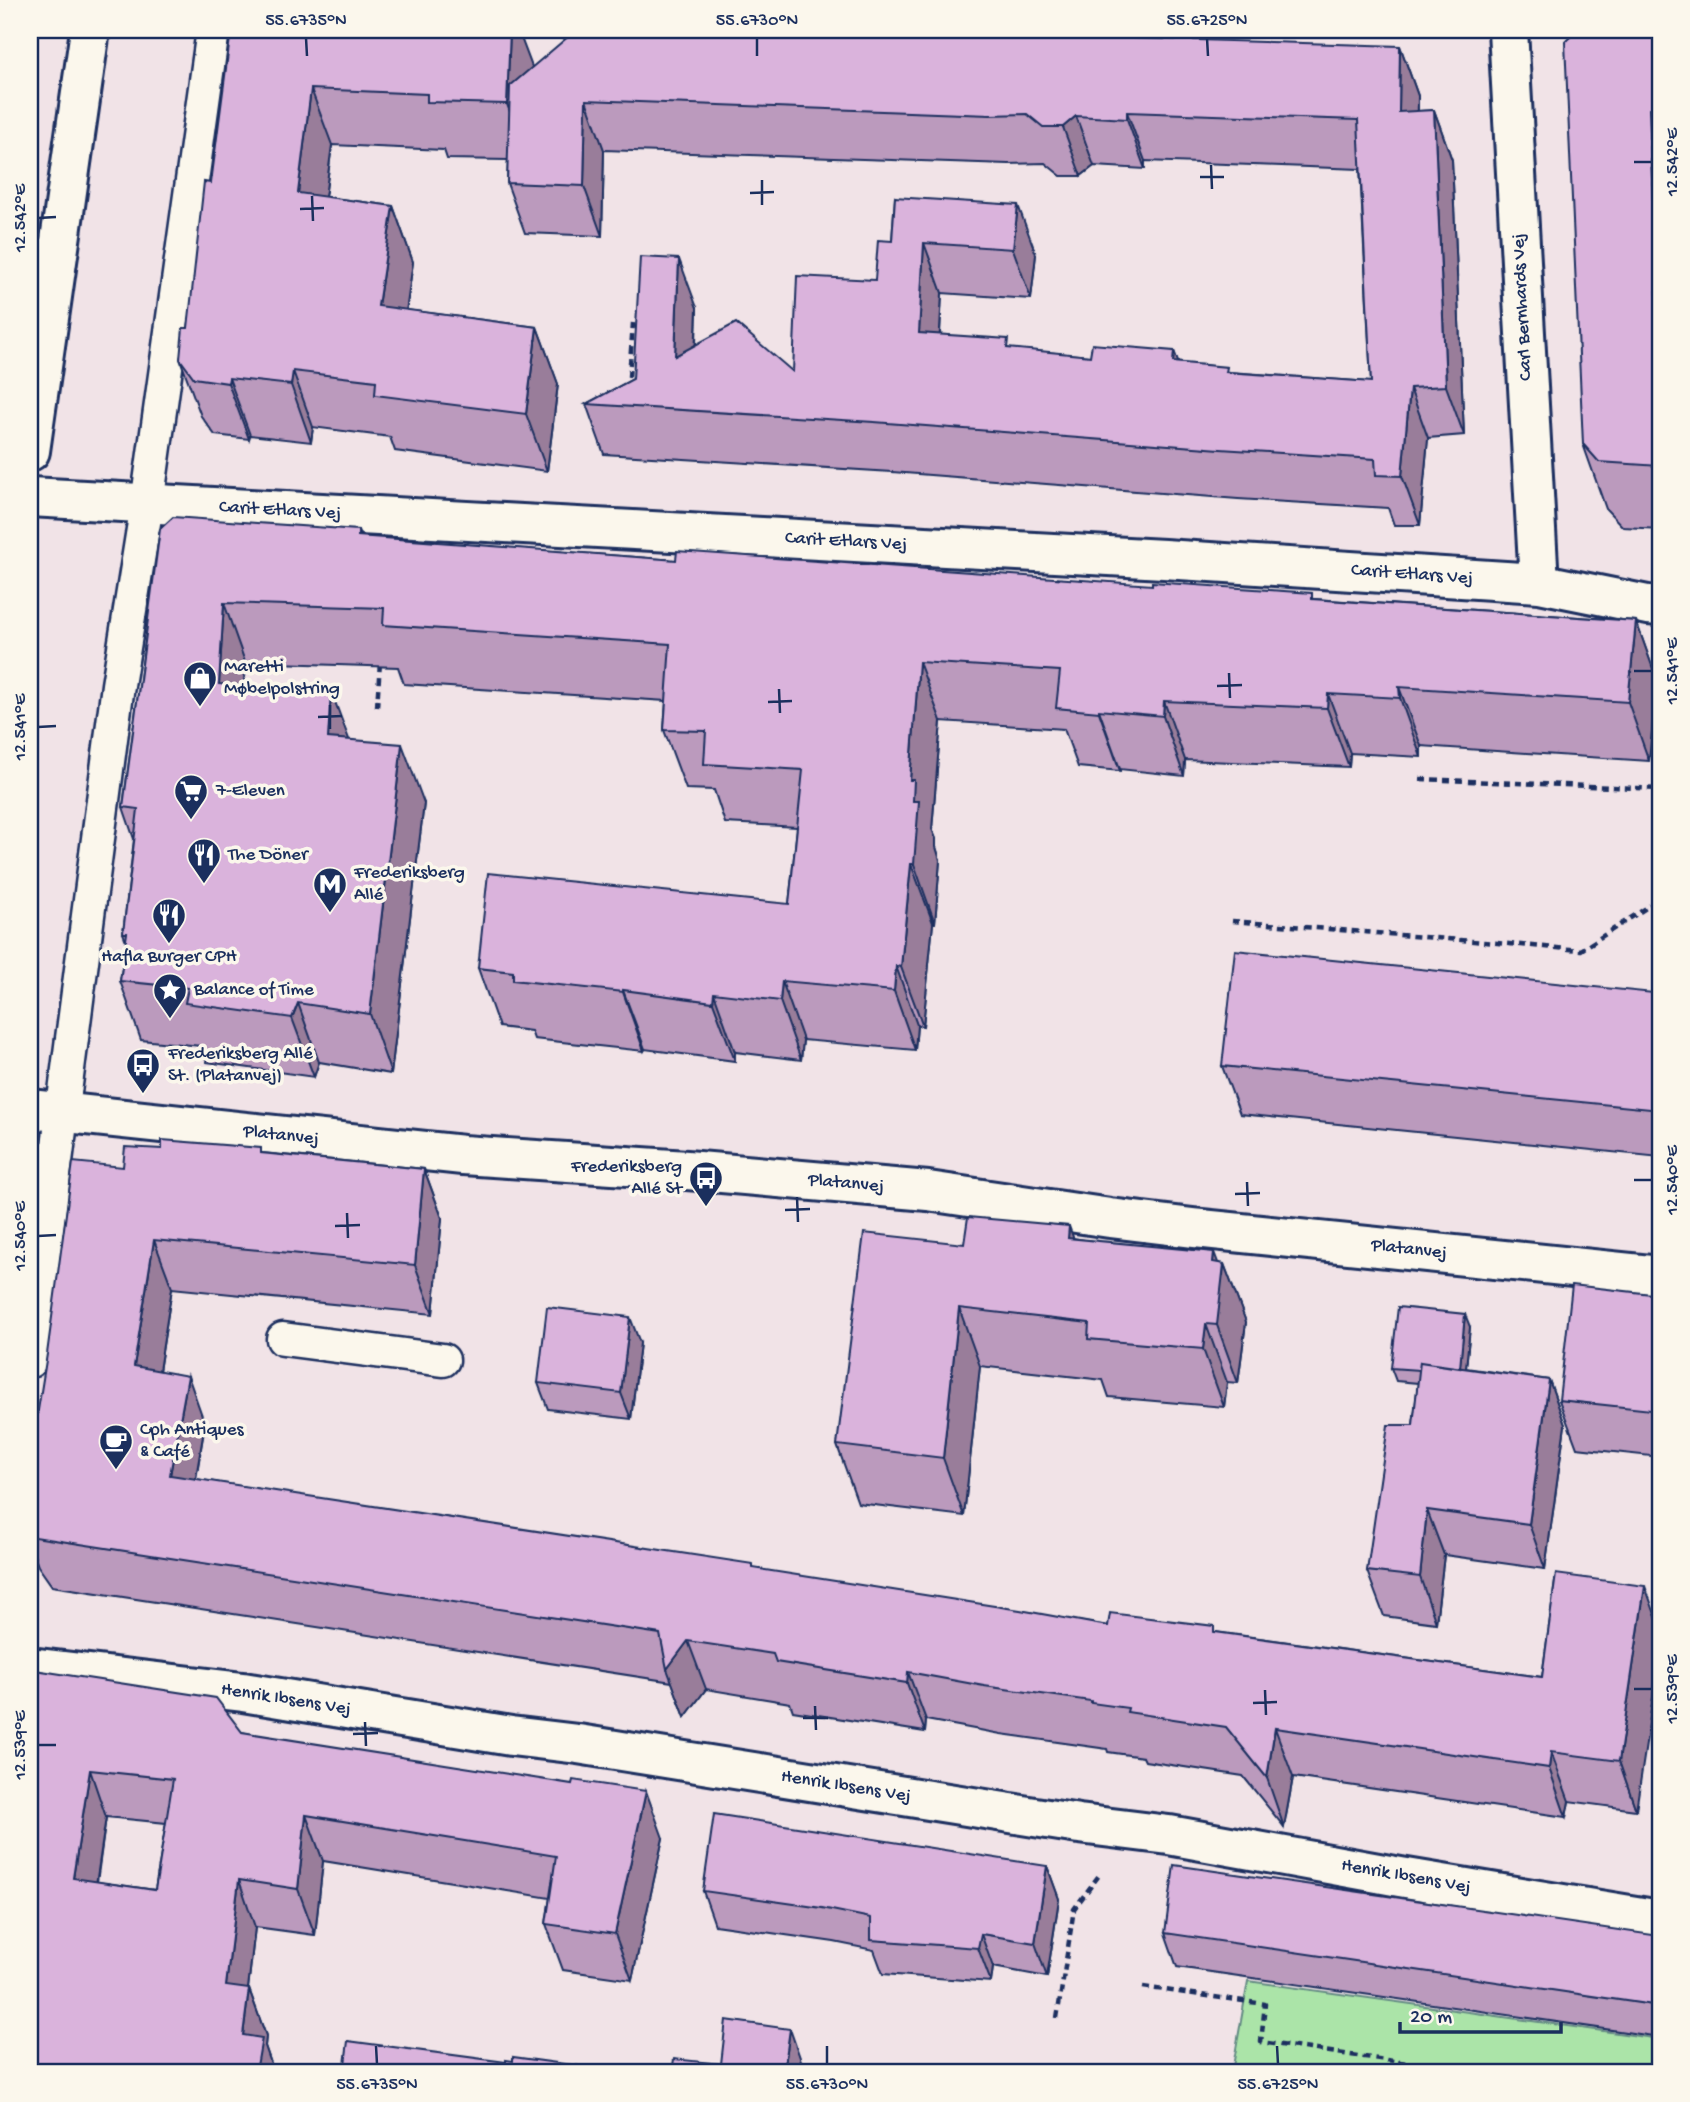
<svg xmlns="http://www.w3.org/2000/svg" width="1690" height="2102" viewBox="0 0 1690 2102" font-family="'Gochi Hand',sans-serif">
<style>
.green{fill:#abe4a8;stroke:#638a83;stroke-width:2}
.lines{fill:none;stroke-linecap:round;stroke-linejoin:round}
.service-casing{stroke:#1b2f5e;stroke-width:37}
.minor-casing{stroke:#1b2f5e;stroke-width:44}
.tertiary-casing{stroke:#1b2f5e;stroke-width:44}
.path{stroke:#1b2f5e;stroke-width:4.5;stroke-dasharray:7 5;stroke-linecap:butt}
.service{stroke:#fbf7ec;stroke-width:32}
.minor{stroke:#fbf7ec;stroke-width:38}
.tertiary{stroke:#fbf7ec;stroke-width:38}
.wall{fill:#bb9abd;stroke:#1b2f5e;stroke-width:2;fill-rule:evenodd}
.shaded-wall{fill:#997d9a;stroke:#1b2f5e;stroke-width:2}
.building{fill:#dab3dc;stroke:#1b2f5e;stroke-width:2;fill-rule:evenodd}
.ticks{fill:none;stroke:#1b2f5e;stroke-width:2.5}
.labels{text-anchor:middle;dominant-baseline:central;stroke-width:7;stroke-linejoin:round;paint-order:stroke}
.street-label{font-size:19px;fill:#1b2f5e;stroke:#fbf7ec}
.poi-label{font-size:19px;fill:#1b2f5e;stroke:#fbf7ec;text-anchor:start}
.neatline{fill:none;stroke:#1b2f5e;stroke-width:2.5}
.ticks-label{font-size:18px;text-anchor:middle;fill:#1b2f5e}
</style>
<rect width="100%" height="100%" fill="#f1e3e7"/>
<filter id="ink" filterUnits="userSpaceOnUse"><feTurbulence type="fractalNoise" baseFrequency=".0143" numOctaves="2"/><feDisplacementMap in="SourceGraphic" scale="14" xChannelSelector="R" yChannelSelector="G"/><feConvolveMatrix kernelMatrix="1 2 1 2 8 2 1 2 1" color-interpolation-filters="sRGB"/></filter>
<g filter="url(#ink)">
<path class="green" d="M1248,1981l412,58v33h-428z"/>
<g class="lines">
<g class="service-casing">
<path id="service" d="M283,1339l160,21
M30,1361l88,-676 29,-181 66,-474"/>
</g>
<g class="minor-casing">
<path id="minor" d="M1508,30l31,553
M30,497l1134,62 375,24 109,22 12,1
M30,1109l433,46 224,15 241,21 182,27 83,10 467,48
M30,1667l213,25 268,44 67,8 501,80 90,11 231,42 260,43"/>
</g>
<g class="tertiary-casing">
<path id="tertiary" d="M30,451l60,-421"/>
</g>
<path class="path" d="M629,377l4,-54
M377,707l3,-45
M1420,779l240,10
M1232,921l349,29 79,-51
M1143,1987l122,17 -4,38 208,30
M1057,2018l17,-109 26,-35"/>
<use href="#service" class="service"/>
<use href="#minor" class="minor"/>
<use href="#tertiary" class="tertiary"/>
</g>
<path class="wall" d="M231,30h287l13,38 869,-22 18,50v15l16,-1 18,50 12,275 -36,3 -8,87h-26l-6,-17 -150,-9 -346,-27 -288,-18 -18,-50 47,-25 64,-71 -1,37 97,27 82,-92 17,-39 3,-44 141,57 -5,45 -89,-6 -2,42 71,14 79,7 84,-5 4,12 51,9 142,10 -11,-213 -215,-8v8l-51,-3 -13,10h-20l-16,-13 -37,1 -404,-14 -2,86 -77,-3 -18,-50 1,-23 -61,-1 -3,-9 -112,-5 -7,52 68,9 20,56 -7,48 131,17 21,57 -11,87 -152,-20 -5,-14 -77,-10 -2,15 -61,-7 -1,4 -34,-4 -14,-19 -21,-57 8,-31 23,-145z
M1660,30v499l-37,-2 -17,-18 -23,-65z
M160,529l198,1 3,7 315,23 639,39 321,22 21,59 -8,81 -228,-15v11l-71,-4 -1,14 -164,-7 -1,16 -64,-7v2l-42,-4 -14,-38 -123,-8 -9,108 4,10v8l4,13 -5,63h-2l-10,103 -6,-1 -2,25 -112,-10 -2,20 -66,-8v9l-90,-12 -1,2 -110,-12 -3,-8 -32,-4 -21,-59 311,-64 8,-77 -72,-4 -11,-33 -28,-1 -22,-59 2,-29 -262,-17 -6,-17 -153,-5 -1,23 105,55 75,63 -33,271 -72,-12 -5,15 -107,-15 -6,-16 -60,-6 -21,-59 6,-40 -3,-8 11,-94 -11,-32z
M1660,920v237l-420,-43 -18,-48 431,-73z
M162,1149l101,4 161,16 18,49 -9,96 -261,-26 -13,83 46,53 -9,55 912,147 108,6 326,45 14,-103 80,236 -67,-9 -3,16 -273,-40 -9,50 -41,-51 -98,-15 -2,-4 -35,-5 -1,-3 -106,-15 -75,-14 -1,12 -132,-21 -3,-8 -84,-14 -21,28 -13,-35 -620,-96 -14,-20 -8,-22v-84l93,-293z
M1073,1238l151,26 22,58 -8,61 -11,-1 -3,25 -115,-10 -6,-17 -123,-14 -16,150 -106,-13 -21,-58 127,-201z
M1660,1295v162l-83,-9 -18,-48z
M1470,1327l-4,41 83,12 16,45 -20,144 -101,-14 -8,68 -52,-7 -17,-45 46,-146 5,-42 -22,-2 -5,-13z
M640,1343l-9,76 -83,-10 -10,-26z
M30,1671l212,61 421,106 -31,142 -69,-10 -17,-46 4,-26 -227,-37 -8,74 -60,-8 -7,62h1l17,47 -1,10 9,26h-244zM106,1817l60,6 -11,67 -58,-8z
M1047,1866l12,33 -12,78 -54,-10 -2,15 -108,-8 -9,-24 -40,-8 -119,-17 -12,-34z
M1165,1933l495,3v101l-483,-70z"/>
<path class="shaded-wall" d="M510,30h8l14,37 -5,93 -20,-56z
M1400,46l18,50 -1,66 -18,-50z
M311,89l21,56 -14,104 -20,-56z
M586,100l18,50 -2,86 -18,-50z
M1649,108l11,30v211l-1,-5z
M1434,110l18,50 12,275 -18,-49z
M1127,112l18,49v8l-18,-50z
M1076,116l18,50 -13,10 -18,-49z
M1018,205l18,49 -5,45 -18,-50z
M393,206l20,56 -14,100 -21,-56z
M924,243l18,50 -5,90 -18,-50z
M679,259l18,49 -4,98 -18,-50z
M537,327l21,57 -11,87 -21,-57z
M1174,351l18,49 -19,-38z
M293,371l20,56 -2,15 -20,-57z
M229,378l21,57 -1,4 -21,-56z
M1410,388l18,50 -8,87 -18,-49z
M224,603l21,59 -4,81 -22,-59z
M1636,621l21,59 -8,81 -21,-59z
M919,662l22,59 -9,108 4,10v8l4,13 -5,63 -21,-59 -1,-63 -3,-21z
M1399,687l22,59v11l-21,-59z
M331,691l22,59 -25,-12z
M1328,694l22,59 -1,14 -22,-59z
M1164,701l21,59 -1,16 -21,-60z
M1099,710l21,59v2l-21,-59z
M402,744l22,59 -33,271 -21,-60z
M911,864l22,59 -10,103 -22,-59z
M896,966l21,59 -2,25 -21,-59z
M782,981l21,59 -2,20 -21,-59z
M623,990l22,59 -1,2 -21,-59z
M714,993l21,59v9l-22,-59z
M298,1003l21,59 -5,15 -22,-59z
M424,1169l18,49 -9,96 -18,-49z
M1069,1226l21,58 -22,-46z
M154,1240l18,48 -20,127 -18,-49z
M1214,1252l9,24 1,-12 22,58 -8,61 -21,-58 -4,-63z
M959,1308l21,58 -16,150 -21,-58z
M1465,1314l5,13 -6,61 -5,-13z
M630,1317l10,26 -9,76 -10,-26z
M1206,1324l21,58 -3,25 -21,-58z
M188,1376l17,48 -17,100 -18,-49z
M1549,1380l16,45 -20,144 -16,-45z
M1427,1510l17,45 -8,68 -16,-46z
M1645,1586l15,42v23l-24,159 -17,-49z
M688,1641l18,48 -21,28 -18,-48z
M908,1672l18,48 -1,12 -18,-49z
M1275,1728l18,49 -9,50 -17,-49z
M1551,1752l18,49 -3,16 -17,-49z
M90,1770l16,47 -16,108 -17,-47z
M646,1791l17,47 -31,142 -17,-46z
M306,1815l17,46 -8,74 -17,-46z
M1047,1866l12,33 -12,78 -12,-34z
M239,1880l16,47 -12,105 -17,-46z
M981,1934l12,33 -2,15 -13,-34z
M249,1989l17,47 -1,10 9,26h-18l-13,-37z
M790,2029l15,43h-21z"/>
<path class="building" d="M231,30h279l-3,74 -80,-2v-8l-116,-5 -13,104 95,13 -15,100 159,21 -11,87 -151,-19 1,-14 -83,-10 -2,14 -62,-7 -1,5 -34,-5 -14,-19 3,-31h5l16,-146 7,1z
M576,30h290l534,16 -1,66 35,-2 12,276 -36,2 -8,88 -26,-1 -1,-16 -155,-10 -346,-27 -288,-18 47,-25 7,-122 39,2 -4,97 61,-33 57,49 4,-96 78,4 3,-40 14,1 3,-44 123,8 -5,44 -89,-6 -5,90 89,6 -1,9 83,8 2,-12 82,7 -1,11 54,5 -1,5 145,10 -13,-262 -231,-8v7l-51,-3 -13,11h-20l-16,-13 -37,1 -404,-15 -2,86 -77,-3 3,-97z
M1577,30h83v79l-11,-1 10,236h1v122l-61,-4 -16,-18 -18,-402z
M173,517l185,13v6l318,24 1,-9 475,34v-3l160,11v6l324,22 -8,81 -229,-15 1,11 -72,-4 -1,14 -163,-7 -1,15 -64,-6v2l-43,-4 4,-37 -141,-9 -9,118h4l-1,21h6l-5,63h-3l-10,103 -5,-1 -2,25 -112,-10 -2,20 -66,-8 -1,9 -90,-12v2l-110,-12v-8l-35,-4 10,-95 301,31 14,-134 -99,-6 2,-33 -42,-1 6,-86 -287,-19 1,-17 -160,-5 -5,81 112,7 -3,47 74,6 -32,270 -72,-11 -6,15 -107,-15 3,-15 -68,-7 7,-48h-4l15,-124 -15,-2 37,-278z
M1660,920v190l-438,-44 13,-116 418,43z
M162,1140l99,8v5l163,16 -9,96 -261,-25 -20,126 54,10 -18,99 583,89v4l267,42 88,16 2,-13 104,13v6l328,45 14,-103 89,12 -26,175 -68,-9 -2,16 -274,-40 -8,50 -41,-51 -99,-15 1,-4 -37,-5v-2l-107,-15 -76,-14 -1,11 -131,-21 -3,-8 -85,-13 -21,28 -7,-35 -625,-97 -5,-6v-71l17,-106 26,-192 50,5 2,-20 37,2z
M968,1217l101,9 -1,12 146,14 -1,10 11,2 -7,61 -11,-1 -3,25 -115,-10 1,-16 -130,-15 -16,150 -106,-13 27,-212 100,11z
M1572,1285l88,10v116l-101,-11z
M547,1307l83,10 -9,76 -83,-10z
M1398,1307l67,7 -5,54 -40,-6 -1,8 -28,-2z
M1420,1362l129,18 -20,144 -102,-14 -7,67 -53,-6 21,-146h25z
M35,1670l181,28 26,34 330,52 1,-4 73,11 -31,143 -69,-10 10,-68 -250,-41 -8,74 -59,-9 -13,106 23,3 -6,46 19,3 -6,34h-226v-401zM90,1770l83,9 -18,111 -82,-12z
M714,1814l333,52 -12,77 -54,-9 -3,14 -107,-8v-22l-49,-10 -119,-17z
M1174,1865l486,71v70l-495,-73z
M726,2020l64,9 -6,43h-112l2,-13 47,5z
M348,2041l158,21v-2l7,1v-4l109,15h-278z"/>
</g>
<path class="ticks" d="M306,38l1,18M757,38v18M1207,38l1,18M1634,162h18M1211,165l1,24M1200,177h24M762,180v25M750,193l24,-1M312,196l1,25M300,209l24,-1M38,218l18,-1M1634,671h18M1229,673l1,25M1217,686l25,-1M779,689l1,24M768,702l24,-1M330,705v24M318,717l24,-1M38,727l18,-1M1634,1180h18M1247,1182l1,24M1235,1194l25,-1M797,1197l1,25M785,1210l25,-1M347,1213l1,25M335,1226l25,-1M38,1236l18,-1M1634,1689h18M1265,1690l1,25M1253,1703l24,-1M815,1706l1,24M803,1718h25M365,1722l1,24M353,1734l25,-1M38,1745h18M376,2046l1,18M827,2046v18M1277,2046l1,18"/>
<defs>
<g id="shop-pin" transform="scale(1.75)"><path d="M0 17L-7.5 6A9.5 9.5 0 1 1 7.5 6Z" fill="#1b2f5e" stroke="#fbf7ec"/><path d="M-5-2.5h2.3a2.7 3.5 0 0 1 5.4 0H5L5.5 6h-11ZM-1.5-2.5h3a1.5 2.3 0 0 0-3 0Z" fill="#fff"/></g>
<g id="supermarket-pin" transform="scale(1.75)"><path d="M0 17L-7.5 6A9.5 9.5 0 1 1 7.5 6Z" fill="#1b2f5e" stroke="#fbf7ec"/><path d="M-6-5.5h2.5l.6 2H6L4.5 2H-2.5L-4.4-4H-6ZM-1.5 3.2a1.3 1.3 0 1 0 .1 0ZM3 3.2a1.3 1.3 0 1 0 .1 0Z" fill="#fff"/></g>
<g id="restaurant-pin" transform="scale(1.75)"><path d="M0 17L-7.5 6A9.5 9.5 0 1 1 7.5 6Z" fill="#1b2f5e" stroke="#fbf7ec"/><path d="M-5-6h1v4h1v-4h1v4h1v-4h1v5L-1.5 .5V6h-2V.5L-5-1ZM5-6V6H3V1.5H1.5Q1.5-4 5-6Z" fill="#fff"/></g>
<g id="metro-pin" transform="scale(1.75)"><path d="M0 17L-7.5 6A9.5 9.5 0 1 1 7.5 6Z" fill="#1b2f5e" stroke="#fbf7ec"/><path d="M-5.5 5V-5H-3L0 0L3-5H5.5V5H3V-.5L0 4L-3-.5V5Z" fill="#fff"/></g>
<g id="sight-pin" transform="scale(1.75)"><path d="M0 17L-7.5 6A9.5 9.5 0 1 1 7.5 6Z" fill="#1b2f5e" stroke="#fbf7ec"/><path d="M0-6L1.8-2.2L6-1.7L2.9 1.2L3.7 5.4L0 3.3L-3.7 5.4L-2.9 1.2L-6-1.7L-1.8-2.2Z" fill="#fff"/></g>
<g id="bus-pin" transform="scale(1.75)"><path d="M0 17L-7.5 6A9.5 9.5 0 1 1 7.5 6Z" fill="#1b2f5e" stroke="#fbf7ec"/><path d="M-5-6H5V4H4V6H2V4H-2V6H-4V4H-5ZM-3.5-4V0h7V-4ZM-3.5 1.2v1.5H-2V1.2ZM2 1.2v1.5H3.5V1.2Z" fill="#fff"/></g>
<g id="cafe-pin" transform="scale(1.75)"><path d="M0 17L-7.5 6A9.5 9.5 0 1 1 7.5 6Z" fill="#1b2f5e" stroke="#fbf7ec"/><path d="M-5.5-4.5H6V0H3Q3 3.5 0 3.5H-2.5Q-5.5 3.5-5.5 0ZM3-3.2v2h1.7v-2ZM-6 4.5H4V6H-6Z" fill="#fff"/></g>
</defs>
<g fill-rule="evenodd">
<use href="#shop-pin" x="200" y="678"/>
<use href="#supermarket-pin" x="191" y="791"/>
<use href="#restaurant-pin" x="204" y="855"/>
<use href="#metro-pin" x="330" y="884"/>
<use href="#restaurant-pin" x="169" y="915"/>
<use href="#sight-pin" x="170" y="990"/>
<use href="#bus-pin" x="143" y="1065"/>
<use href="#bus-pin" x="706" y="1178"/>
<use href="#cafe-pin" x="116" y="1441"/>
</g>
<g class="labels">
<g class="street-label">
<text transform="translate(1523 307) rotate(-93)">Carl Bernhards Vej</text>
<text transform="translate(280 511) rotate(3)">Carit Etlars Vej</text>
<text transform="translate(846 542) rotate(3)">Carit Etlars Vej</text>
<text transform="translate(1412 575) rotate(4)">Carit Etlars Vej</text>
<text transform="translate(281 1136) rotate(6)">Platanvej</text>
<text transform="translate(846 1184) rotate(5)">Platanvej</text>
<text transform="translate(1409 1250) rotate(6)">Platanvej</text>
<text transform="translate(286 1700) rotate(9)">Henrik Ibsens Vej</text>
<text transform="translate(846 1787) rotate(9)">Henrik Ibsens Vej</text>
<text transform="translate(1406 1877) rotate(10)">Henrik Ibsens Vej</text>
</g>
<g class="poi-label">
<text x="224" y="667">Maretti<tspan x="224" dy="22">Møbelpolstring</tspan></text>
<text x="216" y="791">7-Eleven</text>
<text x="228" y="855">The Döner</text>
<text x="354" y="873">Frederiksberg<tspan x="354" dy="22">Allé</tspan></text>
<text x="169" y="957" text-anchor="middle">Hafla Burger CPH</text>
<text x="194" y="990">Balance of Time</text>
<text x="168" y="1054">Frederiksberg Allé<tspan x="168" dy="22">St. (Platanvej)</tspan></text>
<text x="682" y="1167" text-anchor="end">Frederiksberg<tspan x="682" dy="22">Allé St</tspan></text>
<text x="140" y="1430">Cph Antiques<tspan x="140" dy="22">&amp; Café</tspan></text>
</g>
</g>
<rect width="1690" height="2102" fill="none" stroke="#fbf7ec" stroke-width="77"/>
<path d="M1400 2022v10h161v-10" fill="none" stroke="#1b2f5e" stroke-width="3.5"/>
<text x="1410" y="2022" font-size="21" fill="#1b2f5e" stroke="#fbf7ec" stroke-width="5" paint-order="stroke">20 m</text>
<rect x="38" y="38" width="1614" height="2026" class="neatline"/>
<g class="ticks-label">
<text x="306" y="25">55.6735°N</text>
<text x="757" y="25">55.6730°N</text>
<text x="1207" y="25">55.6725°N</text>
<text transform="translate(1671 162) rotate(-90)" y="6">12.542°E</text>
<text transform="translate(19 218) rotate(-90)" y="6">12.542°E</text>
<text transform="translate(1671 671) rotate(-90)" y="6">12.541°E</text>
<text transform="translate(19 727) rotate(-90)" y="6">12.541°E</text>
<text transform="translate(1671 1180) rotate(-90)" y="6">12.540°E</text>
<text transform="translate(19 1236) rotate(-90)" y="6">12.540°E</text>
<text transform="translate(1671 1689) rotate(-90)" y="6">12.539°E</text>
<text transform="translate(19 1745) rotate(-90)" y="6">12.539°E</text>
<text x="377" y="2089">55.6735°N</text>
<text x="827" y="2089">55.6730°N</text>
<text x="1278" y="2089">55.6725°N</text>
</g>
</svg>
